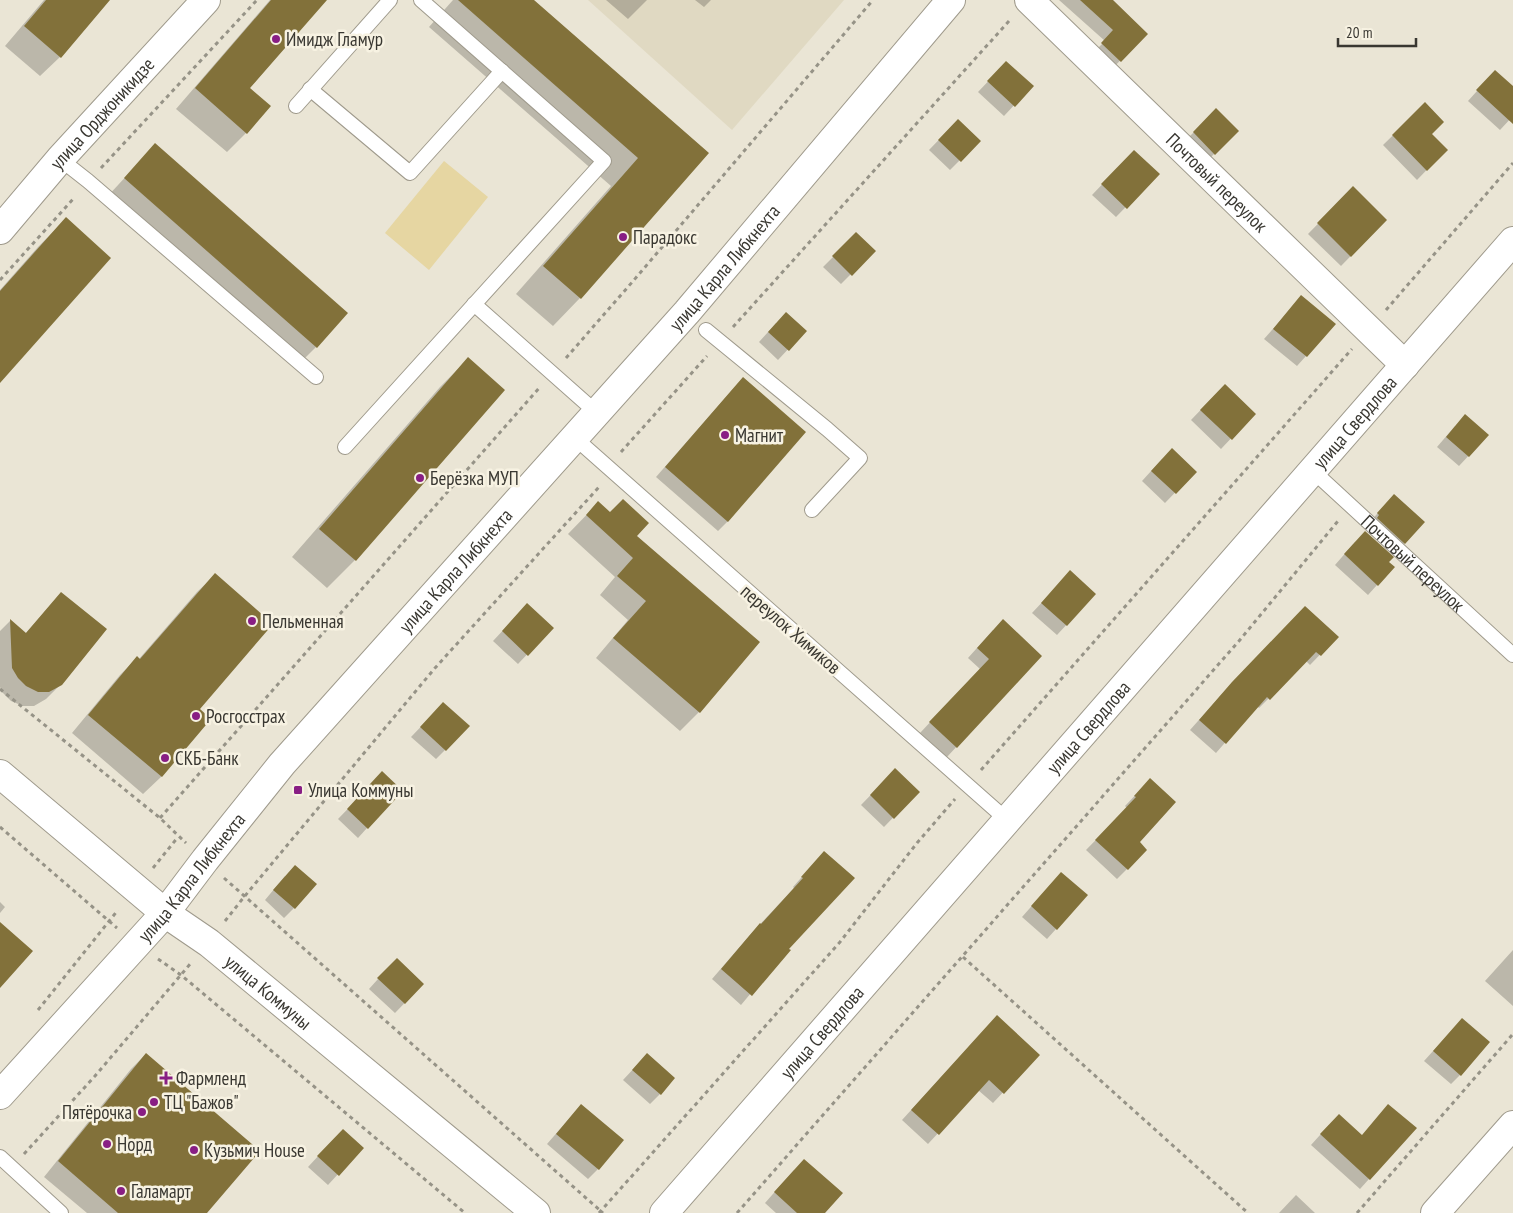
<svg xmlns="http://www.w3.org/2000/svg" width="1513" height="1213" viewBox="0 0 1513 1213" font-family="'PT Sans Narrow',sans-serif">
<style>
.built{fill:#e0d9c2}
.green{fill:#e6d6a2}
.shadow{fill:#0003}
.building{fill:#82713a}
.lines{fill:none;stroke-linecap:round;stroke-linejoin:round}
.lane-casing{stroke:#9f9a8c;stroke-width:16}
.street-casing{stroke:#9f9a8c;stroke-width:30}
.secondary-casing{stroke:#9f9a8c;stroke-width:30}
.path{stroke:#969387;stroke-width:3;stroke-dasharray:4 4;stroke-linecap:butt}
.lane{stroke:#fff;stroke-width:14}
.street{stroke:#fff;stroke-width:28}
.secondary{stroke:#fff;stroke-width:28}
.poi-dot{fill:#881e84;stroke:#f7f2e2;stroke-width:2}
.labels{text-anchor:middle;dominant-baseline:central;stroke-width:5;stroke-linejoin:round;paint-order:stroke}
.poi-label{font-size:19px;fill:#393731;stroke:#f7f2e2;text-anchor:start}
.street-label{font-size:19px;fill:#393731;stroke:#f7f2e2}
</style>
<rect width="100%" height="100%" fill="#eae5d5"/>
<path class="built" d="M588,0h256l-112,130z"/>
<path class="green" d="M444,161l44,36 -59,73 -44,-37z"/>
<path class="shadow" d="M44,0h64l-48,57 -20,19 -35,-30z
M270,0h55l-76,89 -3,44 -19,19 -51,-43z
M453,0h80l175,153 -128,145 -27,28 -37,-32 95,-108 -182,-159z
M606,0h41l-19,19z
M695,0h16l-7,7z
M1059,0h52l35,34 -36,37 -18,-17 13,-13z
M997,72l35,14 -28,30 -26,-24z
M1486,81l27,7v28l-13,14 -32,-29z
M1425,104l5,30 16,16 -29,30 -34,-35z
M1216,110l21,21 -32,32 -21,-21z
M958,120l21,21 -29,29 -21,-20z
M155,145l161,202 -19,19 -191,-168z
M1134,151l24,23 -42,43 -24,-22z
M1353,188l33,32 -45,46 -33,-32z
M66,219l-66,162v-91l38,-43z
M856,234l18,17 -33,33 -18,-17z
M1301,297l5,59 -9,10 -33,-27z
M776,323l29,8 -27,29 -19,-18z
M468,359l35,31 -148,170 -28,28 -35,-31 148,-170z
M733,389l-5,132 -10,10 -62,-54z
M1215,395l39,19 -33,35 -30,-29z
M1455,426l32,10 -28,30 -22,-19z
M1162,459l33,13 -30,31 -23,-22z
M598,503l161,139 -60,70 -19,19 -84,-73 32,-38 -28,-25 15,-18 -47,-43z
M1384,506l20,37 -9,10 -26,-30z
M1355,542l32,20 -10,23 -9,10 -33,-30z
M215,575l-17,134 11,10 -48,58 -18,17 -71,-61 48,-58 17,-17 2,1 58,-67z
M1061,582l34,12 -38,41 -25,-22z
M61,593v91l-15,15 -12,7h-11l-12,-5 -8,-8 -3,-6v-56l10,-10 15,13z
M518,614l34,14 -34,36 -25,-23z
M993,630l47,26 -93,101 -27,-24 60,-64 -12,-11z
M1337,637l-27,28 -4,-4 -47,47 -2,-2 -41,47 -26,-23 32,-36z
M434,713l11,37 -9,9 -25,-22z
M895,770l23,22 -34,35 -23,-22z
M373,783l-6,45 -9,10 -20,-19z
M1141,789l-3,53 8,8 -29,29 -31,-29 41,-42 -2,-2z
M815,862l-27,87 -47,56 -29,-26 38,-44 44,-47 -1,-1z
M285,876l9,32 -10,10 -19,-18z
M1052,883l4,46 -9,10 -25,-22z
M0,902l5,5 -5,6z
M1513,950v56l-28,-25z
M387,969l36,15 -28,29 -26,-24z
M987,1027l51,28 -45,48 -15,-13 -50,54 -26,-24z
M1453,1029l7,46 -9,9 -27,-23z
M146,1054l59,159h-118l-43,-36 87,-108z
M637,1065l23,29 -10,10 -27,-24z
M581,1105l17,64 -10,10 -41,-35z
M1329,1125l32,11 8,43 -9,10 -49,-44z
M333,1140l29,8 -34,37 -20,-18z
M794,1170l30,43h-48l-11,-10z
M1296,1195l19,18h-36z"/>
<path class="building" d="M46,0h64l-49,58 -37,-32z
M271,0h56l-77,88 21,18 -24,28 -52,-46z
M458,0h76l175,153 -128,146 -38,-33 95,-108z
M1080,0h33l35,34 -27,28 -20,-19 12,-13z
M1006,61l28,25 -19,21 -28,-26z
M1495,70l18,16v38l-37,-34z
M1425,102l19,20 -12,12 16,16 -21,21 -35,-36z
M1216,108l23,23 -24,24 -22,-23z
M958,119l23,22 -20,21 -23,-22z
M155,143l193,170 -31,35 -193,-170z
M1134,150l26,24 -33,35 -26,-25z
M1353,186l34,34 -36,37 -34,-34z
M66,217l45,41 -111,125v-92z
M856,232l20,19 -24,25 -20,-20z
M1301,295l35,29 -29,33 -34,-28z
M786,312l21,19 -18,20 -21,-19z
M468,357l37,33 -149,171 -37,-32z
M743,377l63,55 -78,90 -63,-55z
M1225,384l31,30 -24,26 -32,-30z
M1465,414l24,21 -20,22 -23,-20z
M1172,448l25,24 -21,22 -25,-23z
M1394,494l31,28 -20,22 -28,-26 2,-3 -2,-2z
M623,499l26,24 -12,13 123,106 -60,71 -87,-75 33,-37 -29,-25 16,-18 -47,-43 12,-14 12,11z
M1365,531l29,26 -5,5 6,5 -17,19 -34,-32z
M1070,570l26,24 -29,32 -26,-23z
M215,573l58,51 -73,85 11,10 -49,58 -74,-62 49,-59 3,3z
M61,592l46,37 -45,56 -13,7h-11l-12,-6 -8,-8 -6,-10 -2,-49 16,14z
M527,603l27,25 -26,28 -26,-25z
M1305,606l34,31 -18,19 -5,-4 -46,48 -3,-3 -41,47 -27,-24 33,-38z
M1003,619l39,37 -85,92 -28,-26 60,-63 -12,-11z
M443,702l27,24 -24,25 -26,-24z
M895,768l25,24 -26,27 -24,-24z
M382,771l21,20 -35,38 -21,-20z
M1150,778l26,24 -36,40 7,8 -19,20 -33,-30 41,-43 -2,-1z
M824,851l31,27 -66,71 2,1 -39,46 -31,-27 39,-46 1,1 42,-46 -2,-1z
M295,865l22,19 -22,25 -22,-19z
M1061,872l27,23 -31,35 -26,-24z
M0,922l33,29 -33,37z
M397,958l27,26 -19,20 -28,-26z
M997,1015l43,40 -36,39 -15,-14 -50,55 -28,-25z
M1462,1018l28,24 -29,34 -28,-25z
M146,1053l114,98 -53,62h-89l-60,-52z
M647,1053l28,25 -14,17 -29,-25z
M581,1104l43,36 -25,30 -43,-36z
M1388,1104l29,24 -47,52 -50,-46 19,-20 23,21z
M343,1129l21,19 -25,28 -22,-20z
M804,1159l39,34 -18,20h-28l-23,-21z"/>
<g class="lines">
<g class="lane-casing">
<g id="lane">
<path d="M310,89l100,84 92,-102"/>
<path d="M296,106l94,-106"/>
<path d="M60,159l28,22 228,196"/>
<path d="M474,304l123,109"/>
<path d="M706,330l121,99 33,29 -48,52"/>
<path d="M575,438l432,382"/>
<path d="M345,447l259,-286 -183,-161"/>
<path id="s1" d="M1313,471l200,184"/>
<path d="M0,1157l61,56"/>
</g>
</g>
<g class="street-casing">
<g id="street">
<path id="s2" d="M1029,0l376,365"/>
<path id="s3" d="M664,1213l849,-972"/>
</g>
</g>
<g class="secondary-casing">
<g id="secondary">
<path id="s4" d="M0,230l60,-71 146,-159"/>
<path id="s5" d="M0,774l165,139 44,30 327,270"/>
<path id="s6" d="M0,1095l165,-182 40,-53 77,-96 405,-452 264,-312"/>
<path d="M1435,1213l78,-88"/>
</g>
</g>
<path class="path" d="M101,168l156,-168
M0,280l75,-83
M1386,310l127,-147
M733,327l277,-307
M566,358l68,-78 239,-280
M621,452l86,-96
M0,689l160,129 26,25
M981,770l371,-421
M160,818l380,-431
M0,827l117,101
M153,868l25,-31
M224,878l379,335
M225,921l19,-24 191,-229 164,-181
M963,957l285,256
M158,959l23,16 284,238
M38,1010l80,-100
M24,1154l71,-78 96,-113
M599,1213l241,-271 77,-99 38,-44
M737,1213l502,-572 99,-120
M1357,1213l156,-179"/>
<use href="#lane" class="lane"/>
<use href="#street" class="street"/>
<use href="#secondary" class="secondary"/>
</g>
<g class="poi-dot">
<circle cx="276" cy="39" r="5"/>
<circle cx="623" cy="237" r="5"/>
<circle cx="725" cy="435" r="5"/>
<circle cx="420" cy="478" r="5"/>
<circle cx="252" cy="621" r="5"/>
<circle cx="196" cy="716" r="5"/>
<circle cx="165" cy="758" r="5"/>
<rect x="293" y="785" width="10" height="10" rx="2.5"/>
<path d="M163.5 1070.5h5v5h5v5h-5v5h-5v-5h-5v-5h5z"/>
<circle cx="154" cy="1102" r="5"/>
<circle cx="142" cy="1112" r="5"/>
<circle cx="107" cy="1144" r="5"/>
<circle cx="194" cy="1150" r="5"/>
<circle cx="121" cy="1191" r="5"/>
</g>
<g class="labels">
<g class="poi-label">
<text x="286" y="39">Имидж Гламур</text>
<text x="633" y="237">Парадокс</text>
<text x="735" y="435">Магнит</text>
<text x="430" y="478">Берёзка МУП</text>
<text x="262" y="621">Пельменная</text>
<text x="206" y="716">Росгосстрах</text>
<text x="175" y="758">СКБ-Банк</text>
<text x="308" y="790">Улица Коммуны</text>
<text x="176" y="1078">Фармленд</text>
<text x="164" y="1102">ТЦ "Бажов"</text>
<text x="132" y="1112" text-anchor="end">Пятёрочка</text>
<text x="117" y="1144">Норд</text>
<text x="204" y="1150">Кузьмич House</text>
<text x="131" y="1191">Галамарт</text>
</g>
<g class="street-label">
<text stroke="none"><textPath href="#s4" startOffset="155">улица Орджоникидзе</textPath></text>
<text stroke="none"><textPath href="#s2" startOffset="262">Почтовый переулок</textPath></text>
<text stroke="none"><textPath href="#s6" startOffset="1100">улица Карла Либкнехта</textPath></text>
<text stroke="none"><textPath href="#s3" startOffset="1050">улица Свердлова</textPath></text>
<text stroke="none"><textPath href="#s1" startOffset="136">Почтовый переулок</textPath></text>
<text stroke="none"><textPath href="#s6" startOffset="695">улица Карла Либкнехта</textPath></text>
<text transform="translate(791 629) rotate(41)">переулок Химиков</text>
<text stroke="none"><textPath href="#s3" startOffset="645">улица Свердлова</textPath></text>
<text stroke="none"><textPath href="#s6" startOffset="290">улица Карла Либкнехта</textPath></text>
<text stroke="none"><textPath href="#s5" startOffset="346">улица Коммуны</textPath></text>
<text stroke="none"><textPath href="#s3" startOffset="240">улица Свердлова</textPath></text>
</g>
</g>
<path d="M1338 38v8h78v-8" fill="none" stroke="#393731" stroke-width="2.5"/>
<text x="1346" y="38" font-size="15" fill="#393731" stroke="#f7f2e2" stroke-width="4" paint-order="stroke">20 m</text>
</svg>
